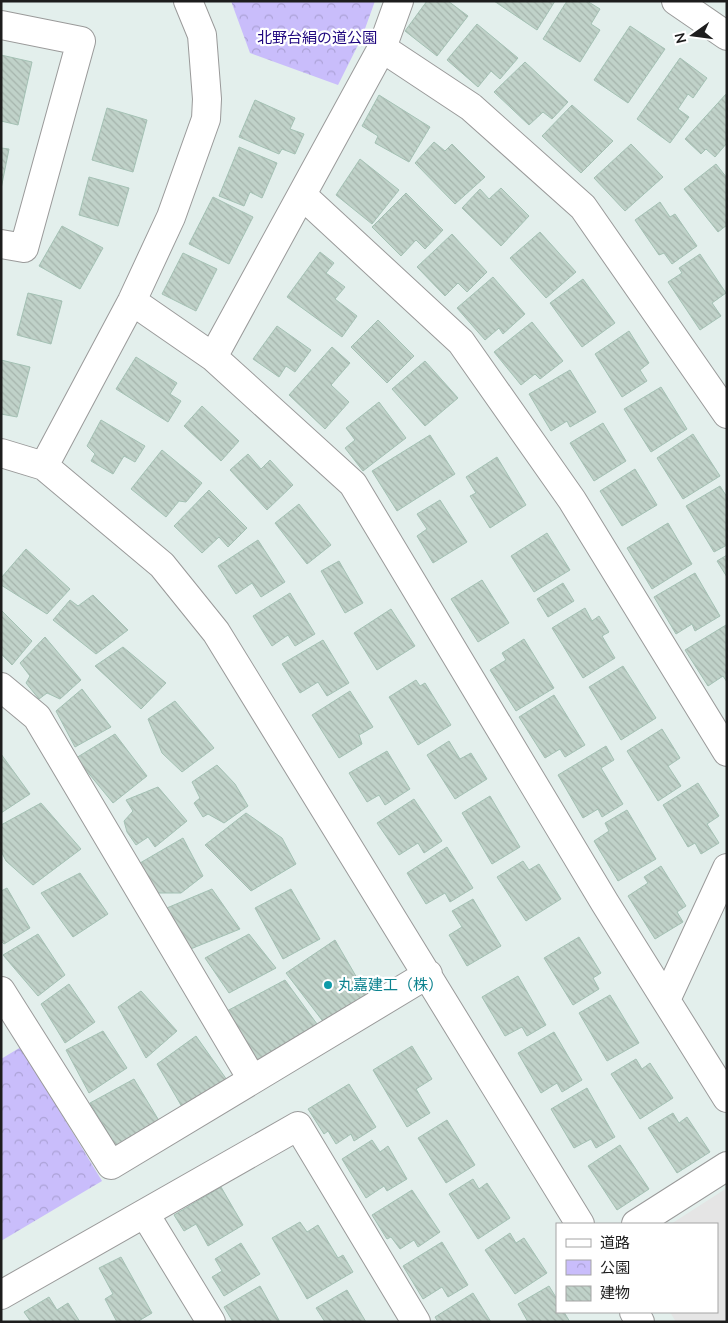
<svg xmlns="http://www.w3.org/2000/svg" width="728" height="1323" viewBox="0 0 728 1323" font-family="'Nunito Sans','Noto Sans JP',sans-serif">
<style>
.park{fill:url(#park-crowns)}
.parking{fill:#e5e5e5}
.building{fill:url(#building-back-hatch);stroke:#a4c1b4}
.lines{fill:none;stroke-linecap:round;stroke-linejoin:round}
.minor-casing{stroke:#9a9a9a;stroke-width:30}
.minor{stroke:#fff;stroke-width:28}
.culture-dot{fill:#0f9aa8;stroke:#fff;stroke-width:2}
.labels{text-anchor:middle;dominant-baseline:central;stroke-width:4.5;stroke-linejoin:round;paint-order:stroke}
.park-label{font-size:15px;fill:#1f077f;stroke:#fff}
.culture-label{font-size:15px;fill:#0d838f;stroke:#fff;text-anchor:start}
</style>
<defs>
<pattern id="park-crowns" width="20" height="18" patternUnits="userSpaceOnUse" patternTransform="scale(1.25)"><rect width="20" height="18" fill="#c9bdfb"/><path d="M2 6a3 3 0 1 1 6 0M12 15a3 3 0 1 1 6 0" fill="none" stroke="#aca2d7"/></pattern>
<pattern id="building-back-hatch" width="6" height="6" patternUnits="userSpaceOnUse" patternTransform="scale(1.25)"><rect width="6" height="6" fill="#c0d2c9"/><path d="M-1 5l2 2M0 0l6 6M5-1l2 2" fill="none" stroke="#a5b4ac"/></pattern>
</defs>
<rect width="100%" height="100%" fill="#e3efec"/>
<path class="park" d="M231,1h144l-13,36 -24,48 -88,-32z
M21,1047l81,134 -101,60v-182z"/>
<path class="parking" d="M727,1188v134h-51l-6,-10h47v-88h-46z"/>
<path class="building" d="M427,1h21l20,15 -31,40 -32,-25z
M494,1h61l-18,29z
M567,1h20l13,8 -9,15 9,6 -20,32 -37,-23z
M477,24l41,34 -18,21 -9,-8 -13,16 -31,-27z
M630,26l35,23 -37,54 -34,-23z
M1,55l31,7 -14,63 -17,-4z
M680,58l27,20 -14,20 -5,-4 -10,15 11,8 -19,26 -33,-24z
M525,62l43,40 -16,17 -9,-7 -14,13 -35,-33z
M727,93v50l-12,14 -9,-8 -5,5 -16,-15z
M379,95l51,32 -21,35 -34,-19 3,-7 -16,-10z
M255,100l40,18 -5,11 14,5 -9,20 -13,-5 -3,5 -40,-17z
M572,105l41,36 -32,32 -39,-37z
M107,108l40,12 -14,52 -41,-12z
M434,142l11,9 7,-7 33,33 -30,27 -40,-41z
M631,144l32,33 -38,34 -31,-33z
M239,147l38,16 -15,35 -12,-6 -6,14 -25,-10z
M1,148l8,1 -8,40z
M360,159l39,31 -27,34 -36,-29z
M716,164l11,14v47l-9,7 -34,-43z
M89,177l40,11 -11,38 -39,-11z
M501,188l28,28 -28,30 -39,-38 18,-19 9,10z
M406,193l37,37 -18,19 -9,-9 -15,16 -29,-29z
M213,197l40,20 -24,47 -40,-20z
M660,202l10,15 5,-3 22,32 -25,18 -8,-11 -5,2 -24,-35z
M62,226l41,22 -23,41 -41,-23z
M540,232l36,40 -30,26 -36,-40z
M452,234l35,38 -20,20 -9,-9 -13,13 -28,-29z
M320,252l14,11 -8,10 19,14 -10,12 22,17 -15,21 -55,-40z
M183,253l34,16 -21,42 -34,-17z
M700,254l26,39 -14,10 9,13 -21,14 -32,-48 14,-9 -3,-5z
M493,277l32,37 -22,20 -4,-6 -14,12 -28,-32z
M583,279l32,44 -33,24 -32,-44z
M28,293l34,8 -11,43 -34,-9z
M378,320l36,36 -27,27 -36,-36z
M532,322l31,39 -23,18 -5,-5 -14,11 -27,-33z
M277,326l34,24 -16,22 -9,-6 -7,11 -26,-18z
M629,331l20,32 -9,7 7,11 -25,16 -27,-43z
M332,347l18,16 -19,22 18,17 -24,27 -36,-34z
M136,357l41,26 -7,11 11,7 -13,21 -52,-33z
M1,360l29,7 -13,50 -16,-3z
M425,361l33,37 -33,28 -33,-37z
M570,370l26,42 -26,15 -3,-6 -16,10 -22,-37z
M661,387l26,42 -36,23 -27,-43z
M379,402l27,36 -43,33 -18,-23 10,-8 -9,-12z
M202,406l37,35 -18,20 -37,-35z
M101,420l44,26 -10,16 -11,-6 -11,18 -22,-13 4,-7 -8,-8z
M603,423l23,38 -32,20 -24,-38z
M693,434l27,42 -37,23 -26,-41z
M430,435l25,39 -58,37 -25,-40z
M162,450l40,33 -16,19 -7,-1 -13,16 -35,-28z
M248,454l13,15 9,-9 23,25 -26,25 -37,-40z
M497,457l29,48 -36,23 -20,-32 6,-3 -10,-16z
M635,469l22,36 -35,21 -22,-35z
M720,486l7,11v48l-13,7 -28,-46z
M209,490l38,38 -19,19 -9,-10 -17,16 -28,-27z
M440,500l27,42 -34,21 -16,-27 10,-7 -10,-15z
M299,504l32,41 -24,19 -32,-41z
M668,523l24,41 -40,25 -25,-41z
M547,533l23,37 -36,22 -23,-36z
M258,540l27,42 -24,15 -9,-14 -16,11 -18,-28z
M26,549l44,40 -23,25 -46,-29v-7z
M727,555v22l-10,-16z
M339,561l24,42 -18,10 -24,-42z
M695,573l25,43 -25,15 -3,-7 -16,10 -22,-37z
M482,580l27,43 -31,19 -27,-43z
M563,583l11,18 -26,16 -11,-18z
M290,593l25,41 -20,12 -7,-11 -16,11 -19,-30z
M93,595l35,35 -32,24 -43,-34 17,-20 8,6z
M585,608l7,13 7,-5 10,16 -7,4 13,22 -32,20 -31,-50z
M391,609l24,37 -38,24 -23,-37z
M1,610l31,31 -20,24 -11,-11z
M726,625l1,57 -4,-6 -15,10 -23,-36z
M45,637l36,43 -21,19 -13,-6 -8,6 -13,-16 4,-7 -10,-13z
M524,639l30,49 -38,23 -26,-41 16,-10 -4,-7z
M323,640l26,43 -22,13 -9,-14 -18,11 -18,-29z
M123,647l43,36 -25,26 -46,-43z
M623,666l33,52 -35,22 -32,-53z
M416,680l4,6 5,-3 26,42 -33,20 -29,-48z
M82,689l29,38 -36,20 -19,-36z
M350,691l23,36 -14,8 3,9 -23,14 -27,-43z
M554,695l31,50 -20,12 -5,-8 -15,9 -26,-41z
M175,701l39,47 -32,24 -20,-19 -14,-34z
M662,729l18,29 -12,8 13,20 -23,15 -31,-50z
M115,734l32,42 -34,27 -37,-45z
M449,741l11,18 11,-6 16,26 -32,20 -28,-44z
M606,746l8,14 -13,8 22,36 -21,13 -4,-8 -15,9 -25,-43z
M387,751l23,38 -25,16 -6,-10 -12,7 -18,-29z
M1,754l29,40 -29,19z
M217,765l18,19 13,22 -24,17 -16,-9 -5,3 -9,-14 6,-5 -8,-16z
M698,783l21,33 -12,8 12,19 -18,11 -6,-11 -7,4 -25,-42z
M158,787l29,34 -32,26 -7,-10 -12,8 -9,-13 -3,-11 9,-10 -7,-11z
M490,796l30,51 -28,17 -30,-51z
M414,799l28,42 -18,12 -6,-10 -19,12 -22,-32z
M41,803l40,46 -48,36 -27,-24 -5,-10v-26z
M627,810l29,49 -38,22 -24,-40 15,-10 -4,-8z
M246,813l36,25 14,26 -45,27 -46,-46z
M183,838l20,38 -22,17h-28l-13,-30z
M447,847l26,41 -23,14 -5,-9 -19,11 -19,-31z
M523,861l6,9 10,-6 22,35 -35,22 -29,-44z
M661,866l25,40 -9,6 6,10 -28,17 -27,-43 20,-13 -4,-6z
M80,873l28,41 -35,23 -32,-44z
M7,888l23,40 -26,16 -3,-3v-50z
M212,889l28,40 -52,21 -26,-40z
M291,889l29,50 -37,20 -28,-51z
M473,899l28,47 -34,20 -18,-31 13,-8 -10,-16z
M38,934l27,41 -27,21 -35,-41z
M249,934l27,34 -47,25 -24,-35z
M579,937l22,36 -8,5 6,11 -26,16 -29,-47z
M335,940l33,57 -43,27 -39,-51z
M518,976l28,49 -19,11 -5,-9 -17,9 -23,-39z
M285,980l32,44 -61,38 -31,-50z
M69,984l26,38 -30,21 -24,-39z
M141,991l36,40 -31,27 -28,-51z
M610,995l29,48 -32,18 -28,-48z
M103,1031l24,37 -38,25 -23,-43z
M554,1032l28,48 -20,12 -5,-9 -16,10 -23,-40z
M196,1036l31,44 -42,32 -28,-48z
M412,1046l20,33 -16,10 14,24 -23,14 -34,-57z
M636,1059l6,10 8,-6 23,35 -33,21 -29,-45z
M134,1079l27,45 -42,27 -29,-48z
M349,1084l27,43 -22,14 -3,-7 -15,10 -8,-13 -4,3 -16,-25z
M587,1088l28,49 -19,11 -5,-9 -17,9 -23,-39z
M673,1113l6,10 8,-6 23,35 -33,21 -29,-45z
M447,1120l28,45 -29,18 -28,-45z
M372,1140l8,12 8,-6 19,33 -20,12 -3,-5 -18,12 -24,-39z
M620,1145l29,44 -32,21 -29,-44z
M473,1179l6,10 8,-6 23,35 -32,21 -29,-45z
M221,1187l22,38 -35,21 -12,-22 -12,7 -10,-16z
M412,1190l28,42 -22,15 -4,-7 -14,9 -9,-12 -4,2 -15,-24z
M300,1222l7,10 11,-7 20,33 5,-3 10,17 -46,27 -35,-61z
M510,1233l6,10 8,-5 23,35 -32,21 -30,-44z
M442,1242l26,43 -20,12 -6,-10 -19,12 -20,-33z
M241,1243l19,31 -36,22 -12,-19 10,-6 -7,-12z
M121,1257l31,56 -15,9h-20l-12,-23 8,-5 -14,-26z
M260,1286l20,36h-47l-9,-15z
M549,1286l8,13v13h7l6,10h-42l-10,-18z
M347,1290l19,32h-41l-9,-14z
M473,1293l18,29h-53l-3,-5z
M49,1297l8,13 11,-7 12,19h-49l-7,-10z"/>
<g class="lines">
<g class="minor-casing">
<path id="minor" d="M399,1l-17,47 -169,309 140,127 252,419 122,195
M676,1l51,35
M1,25l80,16 -57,207 -23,-4
M382,48l89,59 112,100 144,207
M302,195l159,147 111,158 155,252
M132,301l81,56
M1,453l43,13 25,21 93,78 54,67 364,592
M44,466l88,-165 39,-84 35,-98 1,-20 -5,-64 -14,-34
M1,687l36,30 215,362
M1,991l110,174 317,-191
M666,1000l61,-132
M145,1214l66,108
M636,1224l91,-58
M1,1295l297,-169 118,196
M634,1312l6,10"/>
</g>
<use href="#minor" class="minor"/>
</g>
<circle class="culture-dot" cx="328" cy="985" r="5"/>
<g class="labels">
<g class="park-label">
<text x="317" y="38">北野台絹の道公園</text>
</g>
<g class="culture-label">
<text x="338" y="985">丸嘉建工（株）</text>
</g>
</g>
<rect width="728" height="1323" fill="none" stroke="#1d1d1d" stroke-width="5"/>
<rect x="556" y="1223" width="162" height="90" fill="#ffffff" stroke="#a5a5a5"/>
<rect x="566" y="1239" width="25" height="8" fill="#ffffff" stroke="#a5a5a5"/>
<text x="600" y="1248" font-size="15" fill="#1d1d1d">道路</text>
<rect x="566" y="1260" width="25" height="15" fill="url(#park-crowns)" stroke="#a5a5a5"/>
<text x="600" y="1273" font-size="15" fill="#1d1d1d">公園</text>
<rect x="566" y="1286" width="25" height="15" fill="url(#building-back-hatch)" stroke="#a5a5a5"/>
<text x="600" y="1298" font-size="15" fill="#1d1d1d">建物</text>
<g transform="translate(693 35) rotate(256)" stroke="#ffffff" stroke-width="4" paint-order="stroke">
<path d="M0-4L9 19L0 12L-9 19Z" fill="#1d1d1d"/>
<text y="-8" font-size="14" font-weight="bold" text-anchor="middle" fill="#1d1d1d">N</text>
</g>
</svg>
